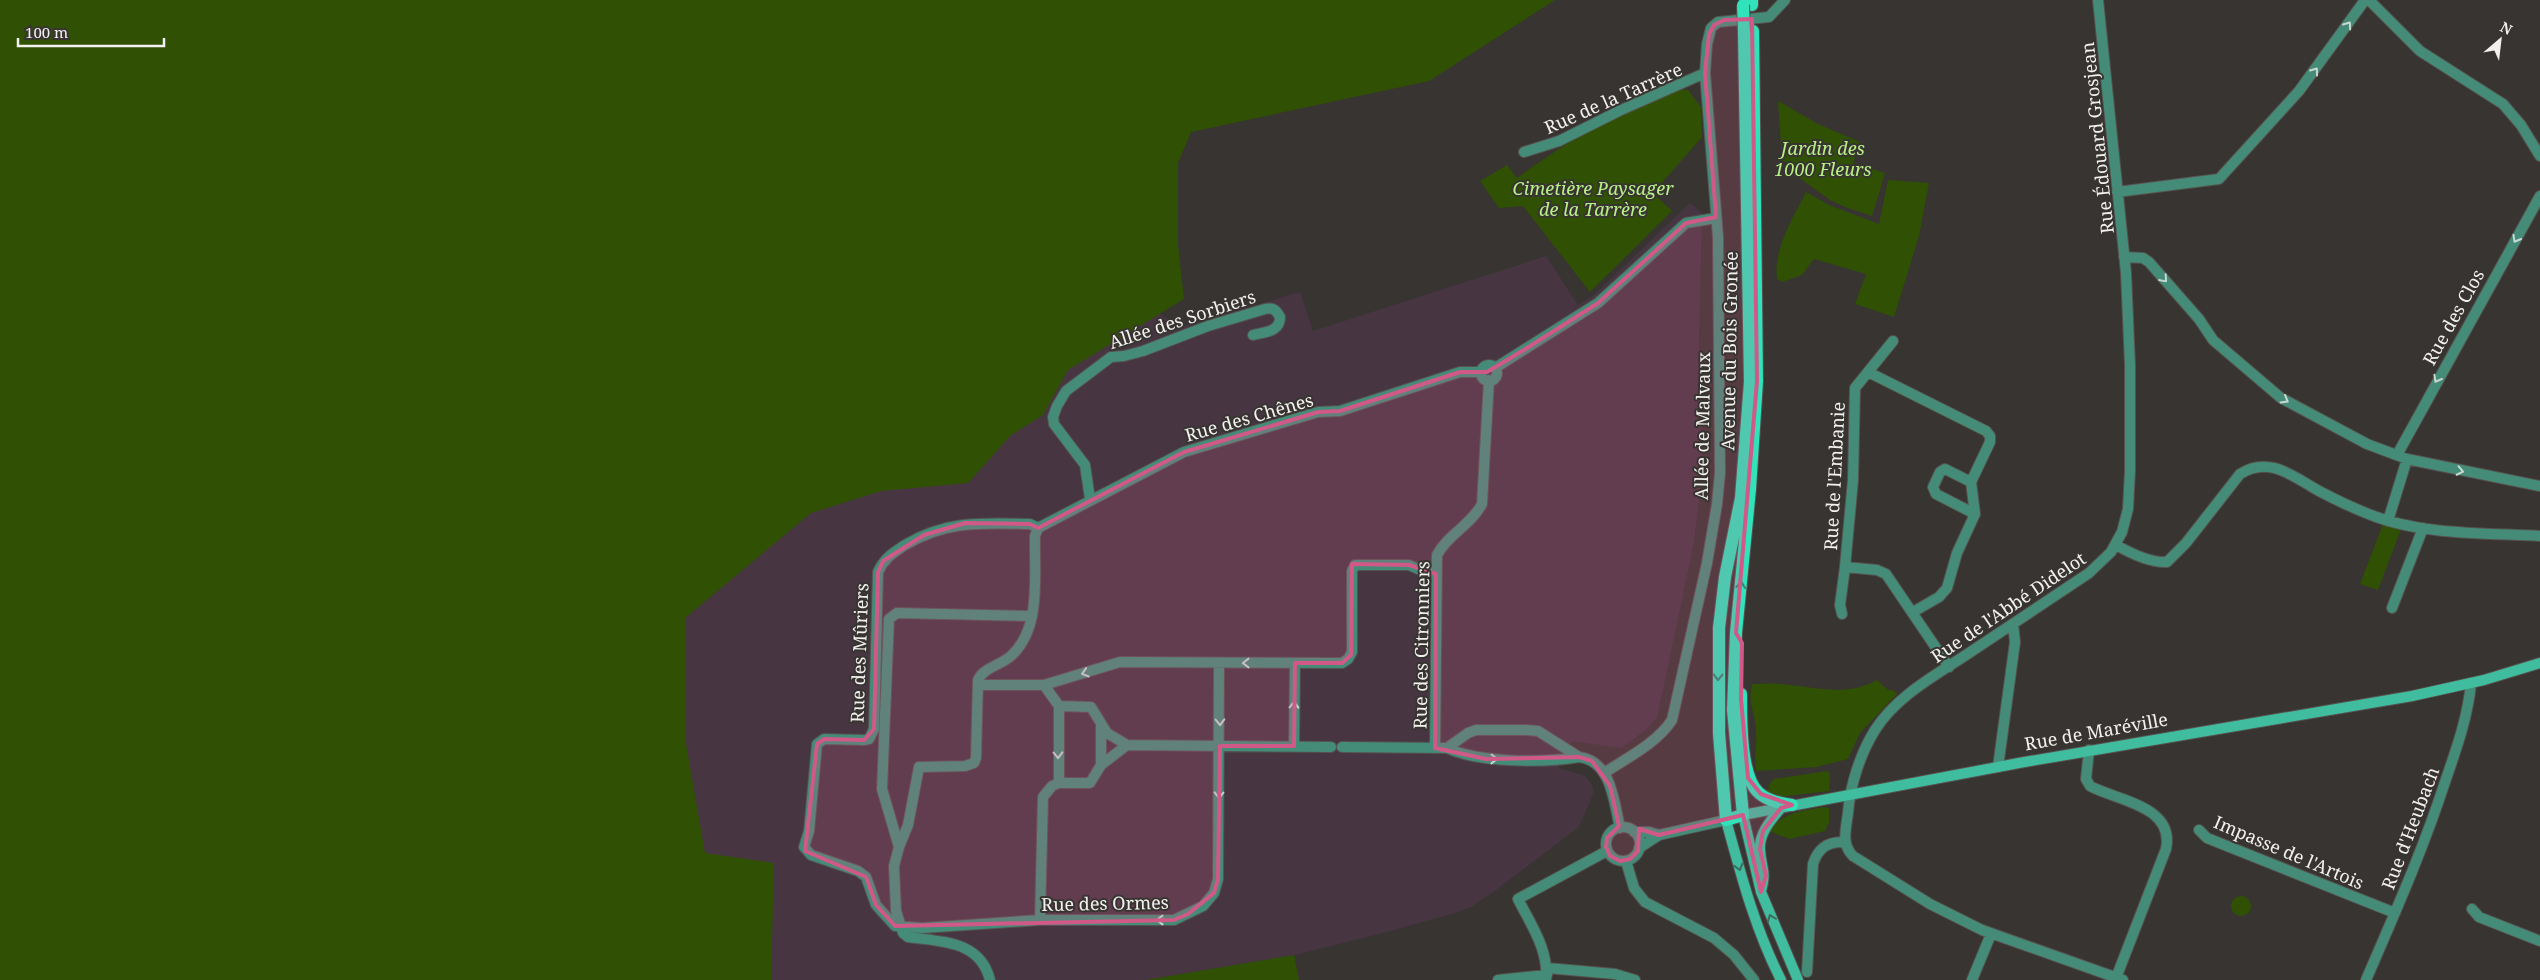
<svg xmlns="http://www.w3.org/2000/svg" width="2540" height="980" viewBox="0 0 2540 980" font-family="'Noto Serif',serif">
<style>
.medical{fill:#473642}
.green{fill:#305104}
.lines{fill:none;stroke-linecap:round;stroke-linejoin:round}
.minor-casing{stroke:#55524f;stroke-width:12}
.tertiary-casing{stroke:#55524f;stroke-width:12}
.secondary-casing{stroke:#55524f;stroke-width:12}
.primary-casing{stroke:#55524f;stroke-width:14}
.minor{stroke:#458c78;stroke-width:10}
.tertiary{stroke:#458c78;stroke-width:10}
.secondary{stroke:#40bd9e;stroke-width:10}
.primary{stroke:#30e3ba;stroke-width:12}
.primary-bridge-casing{stroke:#55524f;stroke-width:14;stroke-linecap:butt}
.primary-bridge{stroke:#30e3ba;stroke-width:12}
.oneway{stroke:#c7d8d1}
.oneway2{stroke:#34836f}
.oneway3{stroke:#3b6b5d}
.marked{fill:#d05987;fill-opacity:0.2;stroke:#d05987;stroke-width:4;stroke-linejoin:round}
.labels{text-anchor:middle;dominant-baseline:central;stroke-width:4;stroke-linejoin:round;paint-order:stroke}
.street-label{font-size:18px;fill:#f2f1ef;stroke:#373431}
.park-label{font-size:18px;font-style:italic;fill:#b9f188;stroke:#373431}
</style>
<rect width="100%" height="100%" fill="#373431"/>
<path class="medical" d="M1690,203l12,10 -3,130 3,128 -8,71 -37,176 -10,11 -26,19 -49,-7 -12,16 -1,11 26,8 6,7 3,9 -15,35 -87,66 -21,14 -16,6 -68,19 -93,23 -148,25h-500l-83,-342 590,-329 28,18 119,-35 13,39 233,-75 32,49 17,-11z"/>
<path class="green" d="M0,0h1555l-126,81 -238,51 -13,31v82l6,54 -116,71 -25,45 -32,20 -43,48 -87,8 -70,22 -126,105v120l20,115 69,10 -3,117h-771z
M1678,90h10l13,17 1,30 -49,56 19,18 -82,81 -67,-86 -24,2 -19,-27 27,-16 10,13c49,-36 103,-68 161,-88z
M1778,101l40,23 42,18 -7,21 32,10 -13,43 -27,-9 -15,-7 -43,-31v-7l-5,-1z
M1888,180l41,3 -10,53 -25,81 -39,-13 11,-30 -52,-15 -12,16 -20,7 -5,-3c-4,-30 16,-61 29,-87l23,13 50,19z
M2383,524l18,5 -23,61 -18,-6z
M1877,680l11,10h5l4,4 -37,39 -12,26 -32,8 -60,4c-2,-15 1,-26 0,-40 0,-19 -9,-24 -4,-47 9,0 18,-1 27,0 33,2 67,14 98,-4z
M1827,771l3,3 -1,17 -50,6 -10,-2 -4,-5 5,-2 -2,-2 6,-7z
M1824,807l5,1v14l-4,9 -36,8 -20,-8c14,-19 33,-20 55,-24z
M2231 906a10 10 0 1 1 20 0a10 10 0 1 1-20 0Z
M1294,955l5,25h-153z"/>
<g class="lines">
<g class="minor-casing">
<path id="minor" d="M2098,0l28,273 4,92v106l-2,38 -6,23 -11,20 -22,21c-39,26 -78,52 -117,78 -34,23 -75,44 -97,79 -15,24 -25,56 -27,83 -2,16 -7,31 5,43l77,48 52,26 141,50
M2369,0l51,51 83,53 18,21 19,31
M1524,152l35,-11 62,-31 84,-37
M2117,192l102,-13 80,-88 66,-91
M2124,257l19,1 6,4 50,57 14,21 68,58 86,46 40,15 133,27
M1481 373a8 8 0 1 1 16 0a8 8 0 1 1-16 0Z
M1495,368l103,-65 88,-80 30,-5
M1868,372l118,59 4,5v6l-19,40 4,32 -18,39 -10,35 -8,9 -26,15
M2397,455l143,-259
M1971,482l-26,-13 -5,3 -7,15 3,7 39,20
M1090,499l-5,-34 -31,-41 -1,-7 4,-11 9,-15 45,-34 13,-1 19,-5 65,-25 57,-17c8,-2 11,1 15,8 0,15 -15,15 -27,18
M2388,521l19,-62
M1038,528l-8,-4c-47,-1 -83,-4 -125,21 -12,8 -21,13 -27,27l-4,157 -5,10 -5,1 -40,-1 -7,5 -8,87 -5,16 7,8 47,16 8,6 10,28 19,21 27,2 118,-8h134l29,-14 11,-13 4,-14 1,-216
M1038,528l146,-76 134,-40 22,-1 120,-39h21
M2116,545c14,8 34,18 51,17l19,-19 54,-69c29,-19 54,3 79,17 17,9 34,17 52,24 50,20 116,18 169,21
M1845,567l32,3 9,4 63,93
M2392,608l31,-80
M1842,614l-2,-9 5,-38 8,-87 2,-92 38,-47
M978,685h66l76,-23 222,1 6,-4 4,-7v-81l3,-6h54l16,7h11
M1044,685l15,21v77h31l11,-18 26,-20
M1059,706l32,1 16,26 20,12
M1127,745l204,2
M1294,746l1,-83
M1342,747l105,1c32,15 97,15 132,9
M1435,748l2,-193c10,-20 34,-30 45,-51l7,-124
M1447,748l21,-15 8,-3h50l12,1 41,26
M2089,750l-3,29 4,7c28,15 85,20 76,63l-50,129
M1101,765v-41
M1998,767l17,-125 -2,-18
M1604,773c23,-15 53,-30 68,-53l35,-157 10,-59 3,-31 -2,-236 -13,-164 2,-29 4,-16 7,-6 51,-5 16,-17
M2199,830l8,8 188,75
M899,847l9,-22 11,-58 46,-1 9,-3 2,-5 2,-78c6,-13 24,-15 34,-25 30,-28 22,-81 23,-119l3,-8
M1626,861l8,27 11,14 69,36 20,17 20,25
M2472,909l7,8 61,24
M1040,920l3,-123 9,-11 7,-3
M1547,968l68,6 20,6
M1807,972l6,-108c5,-16 15,-23 32,-22
M990,980c-10,-40 -49,-38 -82,-43l-5,-4 -7,-22 -2,-45 5,-19 -17,-58 7,-170 8,-6 135,3
M1498,980l49,-5
M1546,980c3,-30 -15,-55 -28,-81l89,-48
M1972,980l19,-46
M2366,980c28,-65 57,-130 79,-198 11,-32 23,-65 26,-99"/>
</g>
<g class="tertiary-casing">
<path id="tertiary" d="M1579,757c33,4 35,46 41,71
M1606 844a17 17 0 1 1 34 0a17 17 0 1 1-34 0Z
M1634,832h15l10,3
M1639,848l20,-13 67,-15"/>
</g>
<g class="secondary-casing">
<path id="secondary" d="M1726,820c15,55 29,109 55,160
M1761,891c6,-21 0,-22 -1,-42 -1,-16 11,-29 21,-41
M1798,980l-37,-88 -18,-77 276,-52 393,-67 72,-16 56,-17"/>
</g>
<g class="primary-casing">
<path id="primary" d="M1752,0v5
M1744,32l6,350 -9,116 -16,79 -6,51v105l7,87 17,-5 -10,-105 3,-77 14,-144 7,-108 -4,-350
M1741,694c0,24 -1,83 18,99 9,8 21,10 33,12"/>
</g>
<use href="#minor" class="minor"/>
<use href="#tertiary" class="tertiary"/>
<use href="#secondary" class="secondary"/>
<use href="#primary" class="primary"/>
<g class="primary-bridge-casing">
<path id="primary-bridge" d="M1743,5l1,27"/>
</g>
<use href="#primary-bridge" class="primary-bridge"/>
</g>
<defs><path id="oneway-chevron" d="M-2-3.5L2.5 0L-2 3.5" fill="none" stroke-width="1.6" stroke-linecap="round" stroke-linejoin="round" transform="scale(1.25)"/></defs>
<g class="oneway">
<use href="#oneway-chevron" transform="translate(2348 25) rotate(-55)"/>
<use href="#oneway-chevron" transform="translate(2315 71) rotate(-54)"/>
<use href="#oneway-chevron" transform="translate(2516 239) rotate(120)"/>
<use href="#oneway-chevron" transform="translate(2164 279) rotate(49)"/>
<use href="#oneway-chevron" transform="translate(2437 379) rotate(119)"/>
<use href="#oneway-chevron" transform="translate(2285 400) rotate(30)"/>
<use href="#oneway-chevron" transform="translate(2460 471) rotate(12)"/>
<use href="#oneway-chevron" transform="translate(1246 663) rotate(-180)"/>
<use href="#oneway-chevron" transform="translate(1085 673) rotate(163)"/>
<use href="#oneway-chevron" transform="translate(1294 705) rotate(-89)"/>
<use href="#oneway-chevron" transform="translate(1220 722) rotate(89)"/>
<use href="#oneway-chevron" transform="translate(1058 755) rotate(89)"/>
<use href="#oneway-chevron" transform="translate(1494 759) rotate(1)"/>
<use href="#oneway-chevron" transform="translate(1219 795) rotate(91)"/>
<use href="#oneway-chevron" transform="translate(1160 920) rotate(180)"/>
</g>
<g class="oneway2">
<use href="#oneway-chevron" transform="translate(1741 585) rotate(-84)"/>
<use href="#oneway-chevron" transform="translate(1718 677) rotate(91)"/>
</g>
<g class="oneway3">
<use href="#oneway-chevron" transform="translate(1739 867) rotate(75)"/>
<use href="#oneway-chevron" transform="translate(1771 918) rotate(-111)"/>
</g>
<path class="marked" d="M1752,19l5,362 -21,252 6,10 -1,56 7,79 13,16 31,11 -11,3 -18,23 -3,18 6,27 -5,16 -18,-77 -84,20 -20,-6 -1,22 -8,8 -10,2 -10,-5 -4,-9 1,-9 12,-12 -9,-40 -18,-25 -13,-4 -93,2 -51,-11 1,-174 -27,-9 -57,-1 -1,91 -9,8h-47l-1,83h-74l-2,133 -4,14 -26,21 -14,6 -279,6 -19,-21 -10,-28 -61,-26 12,-107 7,-5 40,1 10,-11 4,-157 5,-11 41,-26 41,-12 65,1 8,4 146,-76 134,-40 22,-1 120,-39h27l40,-24 71,-45 88,-80 30,-6 -11,-144 4,-39 5,-9 10,-5z"/>
<g class="labels">
<g class="street-label">
<text transform="translate(1613 98) rotate(-24)">Rue de la Tarrère</text>
<text transform="translate(2097 138) rotate(-96)">Rue Édouard Grosjean</text>
<text transform="translate(2453 317) rotate(-61)">Rue des Clos</text>
<text transform="translate(1182 319) rotate(-18)">Allée des Sorbiers</text>
<text transform="translate(1729 351) rotate(-89)">Avenue du Bois Gronée</text>
<text transform="translate(1249 417) rotate(-16)">Rue des Chênes</text>
<text transform="translate(1702 426) rotate(-89)">Allée de Malvaux</text>
<text transform="translate(1834 476) rotate(-87)">Rue de l'Embanie</text>
<text transform="translate(2008 607) rotate(-34)">Rue de l'Abbé Didelot</text>
<text transform="translate(1421 645) rotate(-89)">Rue des Citronniers</text>
<text transform="translate(859 653) rotate(-88)">Rue des Mûriers</text>
<text transform="translate(2096 731) rotate(-10)">Rue de Maréville</text>
<text transform="translate(2410 828) rotate(-69)">Rue d'Heubach</text>
<text transform="translate(2289 852) rotate(23)">Impasse de l'Artois</text>
<text transform="translate(1105 903) rotate(-1)">Rue des Ormes</text>
</g>
<g class="park-label">
<text x="1823" y="148">Jardin des<tspan x="1823" dy="21">1000 Fleurs</tspan></text>
<text x="1593" y="188">Cimetière Paysager<tspan x="1593" dy="21">de la Tarrère</tspan></text>
</g>
</g>
<g transform="translate(2500 40) rotate(28)" stroke="#373431" stroke-width="4" paint-order="stroke">
<path d="M0-4L9 19L0 12L-9 19Z" fill="#f2f1ef"/>
<text y="-8" font-size="14" font-weight="bold" text-anchor="middle" fill="#f2f1ef">N</text>
</g>
<path d="M18 38v8h146v-8" fill="none" stroke="#f2f1ef" stroke-width="2.5"/>
<text x="25" y="38" font-size="15" fill="#f2f1ef" stroke="#373431" stroke-width="4" paint-order="stroke">100 m</text>
</svg>
